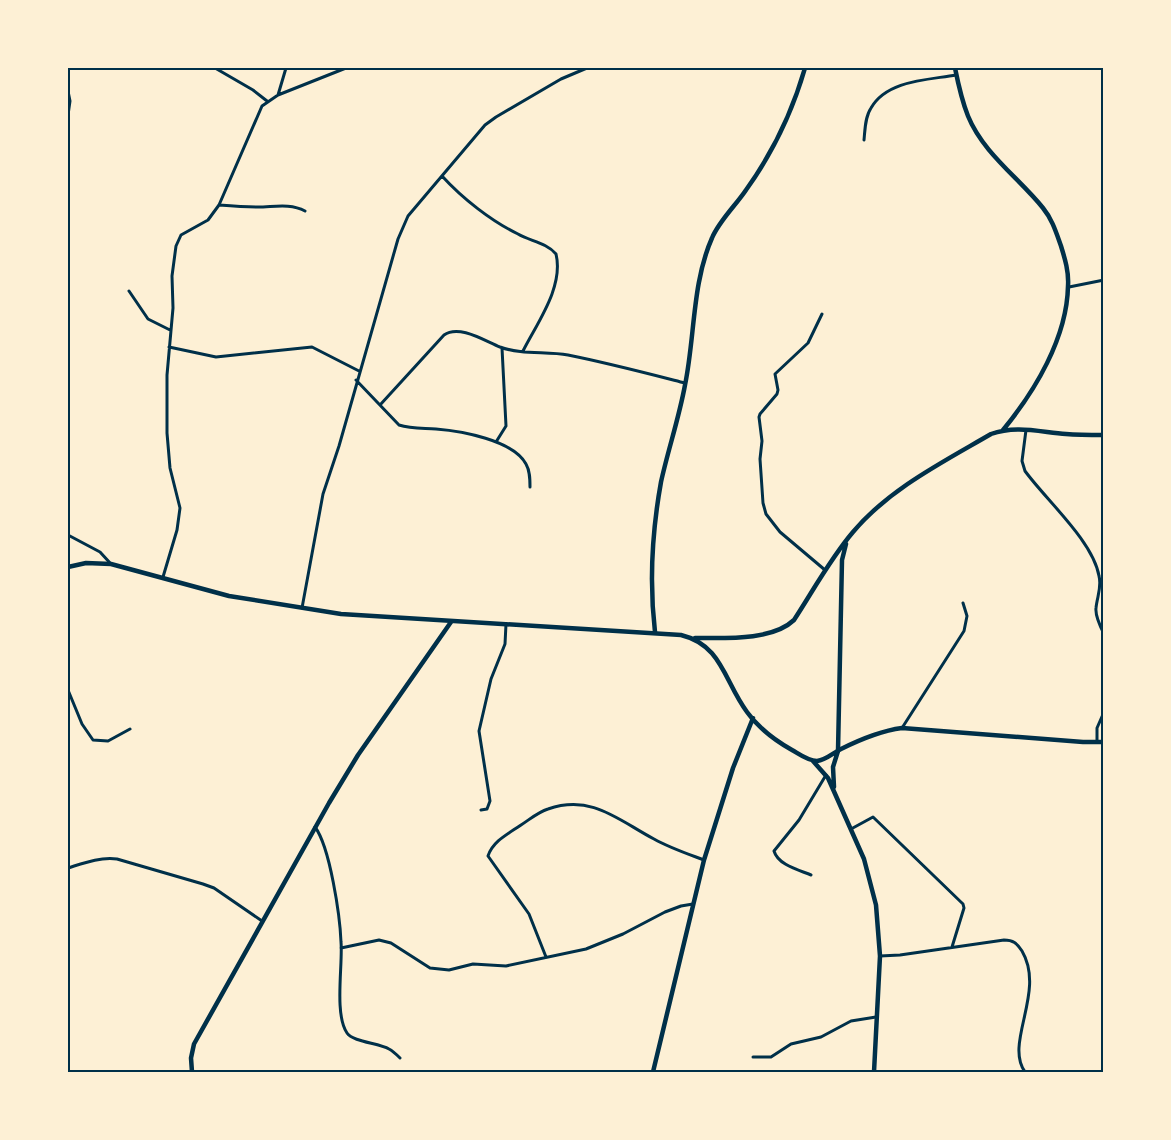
<svg xmlns="http://www.w3.org/2000/svg" width="1171" height="1140" viewBox="0 0 1171 1140" font-family="Spectral,serif">
<style>
.lines{fill:none;stroke-linecap:round;stroke-linejoin:round}
.minor{stroke:#003049;stroke-width:3}
.tertiary{stroke:#003049;stroke-width:4.5}
.secondary{stroke:#003049;stroke-width:4.5}
.neatline{fill:none;stroke:#003049;stroke-width:2}
</style>
<rect width="100%" height="100%" fill="#fdf0d5"/>
<g class="lines">
<path class="minor" d="M215,68l38,22 14,11
M68,91l2,10 -2,14
M278,95l8,-27
M864,140c1,-10 1,-23 7,-32 16,-28 57,-28 85,-33
M442,176c20,22 49,45 76,58 12,7 29,9 38,20 8,33 -19,69 -33,97
M219,205c13,1 26,2 39,2 16,0 32,-4 47,4
M1069,287l35,-7
M129,291l19,28 22,11
M822,314l-14,29 -33,31 3,16 -1,4 -17,20 -1,3 3,24 -2,18 3,44 3,11 14,18 45,38
M169,347l47,10 96,-10 47,24
M356,380l43,45c12,4 25,3 37,4 25,2 77,11 90,35 4,7 4,15 4,23
M380,405l64,-70c15,-11 41,6 56,12 22,8 46,4 68,8 40,8 78,18 117,28
M1026,430l-4,31 3,10c21,29 68,70 74,105 3,11 -2,21 -3,32 -1,8 4,18 8,26
M496,442l10,-16 -4,-78
M68,535l32,17 11,12
M163,577l14,-47 3,-22 -10,-40 -3,-35v-58l6,-67 -1,-32 4,-30 5,-11 27,-15 11,-15 43,-99 16,-11 68,-27
M302,608l21,-114 16,-48 59,-207 10,-23 77,-91 11,-8 65,-38 26,-11
M68,690l14,34 11,16 15,1 22,-12
M902,728l62,-97 3,-15 -4,-13
M1097,742v-14l7,-16
M481,810l6,-1 3,-8 -11,-70 12,-52 14,-35 1,-20
M315,827c15,20 25,89 26,115 2,22 -7,72 6,91 6,9 32,10 42,16 4,2 8,6 11,9
M851,829l22,-12 90,87 1,4 -12,39
M68,868c16,-5 31,-11 49,-9l86,25 11,4 48,33
M811,875c-12,-5 -33,-10 -37,-24l25,-31 27,-45
M341,948l38,-8 12,3 39,25 19,2 24,-6 33,2 80,-17 37,-15 42,-22 16,-6 12,-2
M880,956l20,-1 104,-15c9,0 13,3 18,11 24,41 -18,92 3,121
M546,957l-17,-43 -41,-58c5,-15 20,-22 33,-31 8,-5 17,-13 27,-16 44,-15 70,11 106,30 16,9 34,15 50,21
M753,1057h18l20,-13 30,-7 30,-16 25,-4"/>
<path class="tertiary" d="M955,68c3,15 7,33 13,48 15,37 51,62 75,92 9,11 13,24 18,38 4,13 8,26 7,40 -1,52 -33,105 -65,144
M655,632c-6,-51 -3,-100 6,-150 7,-32 18,-64 24,-97 10,-48 7,-102 27,-147 7,-17 24,-33 34,-48 28,-39 46,-77 59,-122
M695,638c29,0 77,3 99,-18 19,-29 36,-61 59,-88 36,-43 90,-70 138,-98 25,-9 49,-2 75,0 12,1 25,1 38,1
M838,751l4,-191 4,-16
M192,1072l-1,-14 3,-14 135,-241 29,-48 93,-133"/>
<path class="secondary" d="M68,567l18,-4 25,1 118,32 112,18 340,21c41,10 43,46 66,77 11,15 29,29 45,38 7,4 16,11 25,11 9,-1 16,-8 24,-12 20,-10 39,-18 61,-21l181,14h21
M813,761l15,17 36,81 12,46 4,51 -6,116
M834,787l-1,-20 5,-16
M653,1072l51,-212 29,-92 20,-50"/>
</g>
<rect width="1171" height="1140" fill="none" stroke="#fdf0d5" stroke-width="138"/>
<rect x="69" y="69" width="1033" height="1002" class="neatline"/>
</svg>
